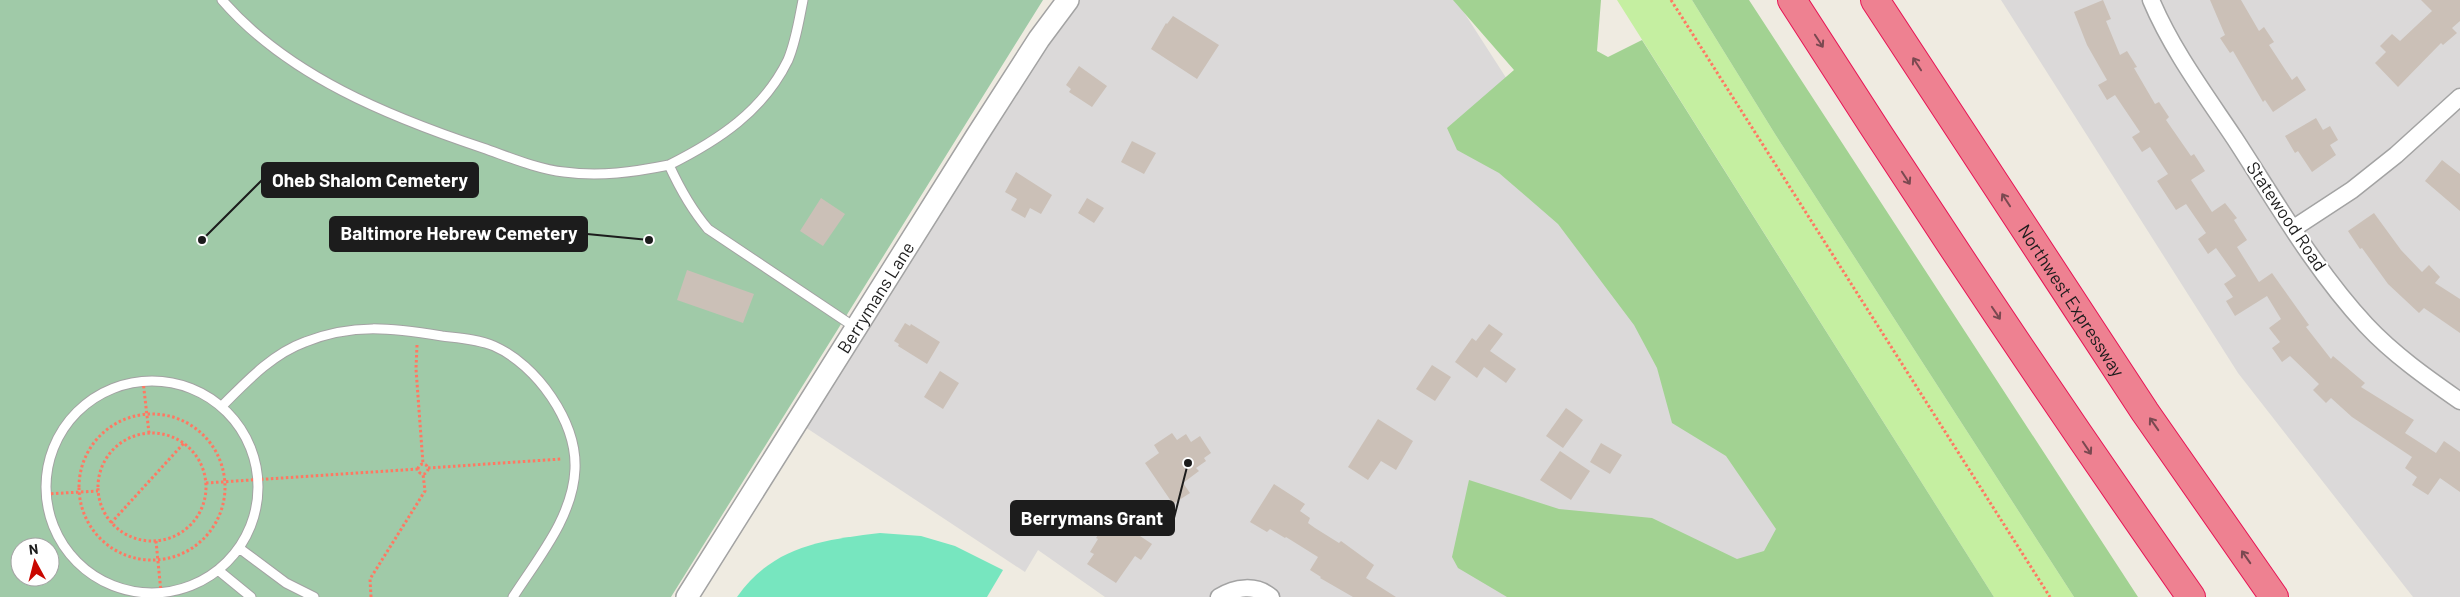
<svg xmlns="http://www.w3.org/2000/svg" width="2460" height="597" viewBox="0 0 2460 597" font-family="Barlow,sans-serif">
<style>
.residential{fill:#dbd9d9}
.grass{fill:#c5efa1}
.forest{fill:#a2d292}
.cemetery{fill:#a0caa8;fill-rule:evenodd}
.pitch{fill:#77e6bf}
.building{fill:#cbc0b7}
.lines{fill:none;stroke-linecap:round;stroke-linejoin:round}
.service-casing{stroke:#a3a3a3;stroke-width:11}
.minor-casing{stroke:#a3a3a3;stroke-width:19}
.tertiary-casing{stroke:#a3a3a3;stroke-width:24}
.motorway-casing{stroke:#e71455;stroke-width:30}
.path{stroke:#ff7862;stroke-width:3;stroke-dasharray:2.5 2.5;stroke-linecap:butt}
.service{stroke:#fff;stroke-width:9}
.minor{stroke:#fff;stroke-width:16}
.tertiary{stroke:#fff;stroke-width:21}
.motorway{stroke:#ee8191;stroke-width:28}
.oneway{stroke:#7a4951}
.labels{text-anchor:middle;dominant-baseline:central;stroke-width:4;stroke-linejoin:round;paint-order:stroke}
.street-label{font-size:18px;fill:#1c1c1c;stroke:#fff}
.leader{fill:none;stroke:#1c1c1c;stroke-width:2}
.callout-dot{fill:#1c1c1c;stroke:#fff;stroke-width:2}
.callout{fill:#1c1c1c;stroke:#1c1c1c;stroke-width:2}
.callout-label{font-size:19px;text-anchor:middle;font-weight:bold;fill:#fff}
</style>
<rect width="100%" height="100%" fill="#efebe1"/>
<path class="residential" d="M1080,0h376l384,597h-735l-67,-47 -13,22 -220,-145 241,-383z
M2001,0h459v597h-47l-175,-224z"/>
<path class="grass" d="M1617,0h75l83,134 299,463h-80z"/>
<path class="forest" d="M1453,0h148l-4,51 11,6 34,-17 352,557h-487l-49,-29 -6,-11 17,-77 90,29 93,9 85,41 27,-8 12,-22 -50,-73 -54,-33 -15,-55 -23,-43 -76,-101 -59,-51 -42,-23 -10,-22 67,-58z
M1692,0h57l389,597h-64l-299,-463z"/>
<path class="cemetery" d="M0,0h1043l-372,597h-671zM20,547h30v30h-30z"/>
<path class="pitch" d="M880,533l41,3 34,10 48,24 -16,27h-250c36,-51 85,-57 143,-64z"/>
<path class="building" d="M2103,0l8,19 -5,2 14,34 7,-4 10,16 -3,1 21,36 4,-2 10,15 -3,3 25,36 3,-2 11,17 -14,9 21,32 13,-9 12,15 -3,2 13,20 -10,7 22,35 13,-9 37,52 -3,2 25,32 2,-3 32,27 -4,4 53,33 -9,13 31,20 8,-12 16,11v40l-20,-14 -12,17 -16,-10 5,-8 -12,-9 7,-11 -60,-40 -21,-19 -5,5 -13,-13 6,-6 -29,-28 -8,6 -10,-14 8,-6 -11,-14 12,-9 -14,-23 -32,20 -9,-15 7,-4 -9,-13 12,-8 -20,-28 -8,6 -10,-15 8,-6 -20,-29 -10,6 -19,-29 11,-7 -18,-27 -8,5 -10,-15 8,-5 -25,-37 -8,5 -9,-15 9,-5 -20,-35 -13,-33z
M2210,0h31l18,31 5,-4 10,15 -5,3 23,35 5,-4 9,14 -33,22 -8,-12 -2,2 -30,-51 -3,2 -10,-15 5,-3z
M2421,0h39v21l-8,7 5,5 -14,12 -2,-2 -43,44 -23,-24 11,-11 -6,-6 12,-12 8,7 32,-30z
M1173,16l46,29 -22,34 -46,-30 15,-26 1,1z
M1079,66l28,20 -15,21 -23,-15 2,-3 -5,-4z
M2316,118l7,12 7,-4 8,14 -8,5 6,10 -24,17 -14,-21 -3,2 -10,-17z
M1132,141l24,12 -12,21 -23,-12z
M2442,160l18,14v37l-35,-30z
M1016,172l36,23 -11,19 -11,-6 -5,10 -14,-8 6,-11 -12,-7z
M821,198l24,16 -22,32 -23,-15z
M1087,198l17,10 -10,15 -16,-10z
M2374,213l27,37 21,22 7,-7 11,12 -5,6 25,16v34l-36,-25 -5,5 -31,-29 -26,-36 -2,1 -12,-18z
M687,270l67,24 -11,29 -66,-23z
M905,323l5,3 1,-2 29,18 -13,22 -29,-18 1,-2 -5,-3z
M1489,324l14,10 -13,17 26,18 -10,14 -22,-16 -7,11 -22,-16 17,-24 4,3z
M1432,365l19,12 -16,24 -19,-12z
M940,371l19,12 -16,26 -19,-12z
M1566,408l17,12 -20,28 -17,-12z
M1378,419l35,22 -17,29 -15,-9 -13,19 -20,-13z
M1172,433l5,7 9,-6 5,8 9,-6 11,17 -7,5 2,3 -10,7 3,3 -16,12 7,10 -17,11 -28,-41 14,-10 -5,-8z
M1601,443l21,12 -12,19 -20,-12z
M1560,451l30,20 -19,29 -31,-20z
M1274,484l31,20 -5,7 10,7 -2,5 7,5 24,15 2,-2 33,24 -8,13 30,19h-43l-33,-19 1,-1 -11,-7 8,-13 -32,-20 -1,1 -15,-9 -3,3 -17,-10z
M1110,516l42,28 -11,16 -6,-4 -19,27 -29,-19 7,-10 -4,-2 8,-13 -2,-1z"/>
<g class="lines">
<g class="service-casing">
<path id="service" d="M222,0c66,76 168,117 261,148 26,9 54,21 81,24 36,5 70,0 105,-7 11,24 22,44 39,64l148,99
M669,165c50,-25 94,-54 119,-105 8,-19 11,-40 15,-60
M46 487a106 106 0 1 1 212 0a106 106 0 1 1-212 0Z
M222,406c24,-24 50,-52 83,-64 48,-19 87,-14 137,-6 17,2 36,3 52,10 43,19 83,76 81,123 -2,48 -37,89 -62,128
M239,548l47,35 28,14
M218,570l33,27"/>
</g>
<g class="minor-casing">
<path id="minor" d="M2151,0c21,50 54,94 84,139 41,63 80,131 131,186 27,29 61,53 94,76
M2294,228l58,-38 44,-35 64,-58
M1219,597c16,-10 37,-13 52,0"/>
</g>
<g class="tertiary-casing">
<g id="tertiary">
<path id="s1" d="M687,597l289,-460 63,-98 29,-39"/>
</g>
</g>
<g class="motorway-casing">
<g id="motorway">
<path d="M1792,0c129,202 262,401 399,597"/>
<path id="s2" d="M1875,0l270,412 129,185"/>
</g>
</g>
<path class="path" d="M1671,0l379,597
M417,345l-1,24 7,95
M143,381l6,52
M79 487a73 73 0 1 1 146 0a73 73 0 1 1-146 0Z
M98 487a54 54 0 1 1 108 0a54 54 0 1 1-108 0Z
M418 469a5 5 0 1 1 10 0a5 5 0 1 1-10 0Z
M428,468l133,-9
M206,483l212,-14
M46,494l52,-3
M111,523l73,-80
M156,541l5,51
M371,597l-1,-18 55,-88 -2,-17"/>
<use href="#service" class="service"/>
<use href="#minor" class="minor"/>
<use href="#tertiary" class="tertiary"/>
<use href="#motorway" class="motorway"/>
</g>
<defs><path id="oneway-shaft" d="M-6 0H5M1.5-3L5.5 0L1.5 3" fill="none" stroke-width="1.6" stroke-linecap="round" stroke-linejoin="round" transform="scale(1.25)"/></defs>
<g class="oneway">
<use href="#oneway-shaft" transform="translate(1819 41) rotate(57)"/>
<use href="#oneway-shaft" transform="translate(1917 64) rotate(-123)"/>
<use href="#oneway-shaft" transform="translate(1906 178) rotate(57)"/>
<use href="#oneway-shaft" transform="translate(2006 200) rotate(-123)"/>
<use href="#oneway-shaft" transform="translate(1996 313) rotate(56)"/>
<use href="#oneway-shaft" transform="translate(2154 424) rotate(-125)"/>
<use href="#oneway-shaft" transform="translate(2087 448) rotate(56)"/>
<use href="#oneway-shaft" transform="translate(2246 557) rotate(-125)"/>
</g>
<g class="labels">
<g class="street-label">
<text transform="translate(2287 216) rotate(56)">Statewood Road</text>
<text stroke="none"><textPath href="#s1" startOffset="354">Berrymans Lane</textPath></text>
<text stroke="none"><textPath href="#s2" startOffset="359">Northwest Expressway</textPath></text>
</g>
</g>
<path class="leader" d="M202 240L262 180M649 240L587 234M1188 463L1174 518"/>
<g class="callout-dot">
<circle cx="202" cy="240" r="5"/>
<circle cx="649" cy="240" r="5"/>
<circle cx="1188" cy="463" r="5"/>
</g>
<g class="callout">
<rect x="262" y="163" width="216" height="34" rx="5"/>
<rect x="330" y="217" width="257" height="34" rx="5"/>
<rect x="1011" y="501" width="163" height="34" rx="5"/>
</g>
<g class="callout-label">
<text x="370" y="187">Oheb Shalom Cemetery</text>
<text x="459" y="240">Baltimore Hebrew Cemetery</text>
<text x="1092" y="525">Berrymans Grant</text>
</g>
<g transform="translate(35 562) rotate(353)"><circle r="24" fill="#ffffff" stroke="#a4a4a4"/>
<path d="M0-4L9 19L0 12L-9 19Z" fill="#c90700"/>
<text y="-8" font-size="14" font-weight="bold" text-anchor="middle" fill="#1c1c1c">N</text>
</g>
</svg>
